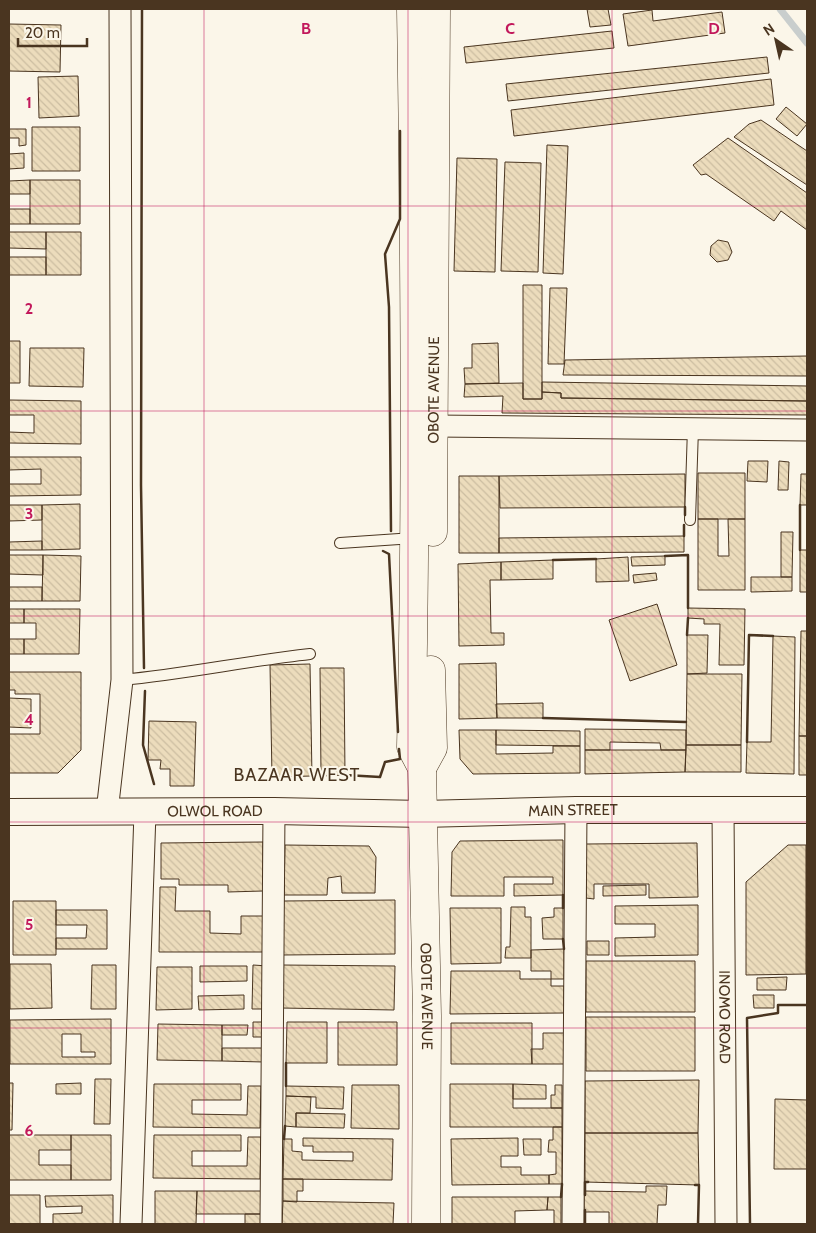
<svg xmlns="http://www.w3.org/2000/svg" width="816" height="1233" viewBox="0 0 816 1233" font-family="Cabin,sans-serif">
<style>
.lines{fill:none;stroke-linecap:round;stroke-linejoin:round}
.stream{stroke:#c9cecd;stroke-width:7}
.building{fill:url(#building-back-hatch);stroke:#4a3520;fill-rule:evenodd}
.service-casing{stroke:#4a3520;stroke-width:12}
.minor-casing{stroke:#4a3520;stroke-width:23}
.tertiary-casing{stroke:#4a3520;stroke-width:28}
.primary-casing{stroke:#4a3520;stroke-width:29}
.service{stroke:#fbf6e9;stroke-width:10}
.minor{stroke:#fbf6e9;stroke-width:21}
.tertiary{stroke:#fbf6e9;stroke-width:26}
.primary{stroke:#fbf6e9;stroke-width:28}
.wall{stroke:#4a3520;stroke-width:2.5}
.grid{fill:none;stroke:#c2185b;stroke-width:1;stroke-opacity:0.55}
.labels{text-anchor:middle;dominant-baseline:central;stroke-width:4;stroke-linejoin:round;paint-order:stroke}
.street-label{font-size:15px;fill:#4a3520;stroke:#fbf6e9}
.quarter-label{font-size:18px;letter-spacing:1px;fill:#4a3520;stroke:#fbf6e9}
.grid-label{font-size:16px;text-anchor:middle;font-weight:bold;fill:#c2185b;stroke:#fbf6e9;stroke-width:4;stroke-linejoin:round;paint-order:stroke}
</style>
<defs>
<pattern id="building-back-hatch" width="6" height="6" patternUnits="userSpaceOnUse" patternTransform="scale(1.25)"><rect width="6" height="6" fill="#ecdcbc"/><path d="M-1 5l2 2M0 0l6 6M5-1l2 2" fill="none" stroke="#ccbda1"/></pattern>
</defs>
<rect width="100%" height="100%" fill="#fbf6e9"/>
<g class="lines">
<path class="stream" d="M780,9l27,34"/>
</g>
<path class="building" d="M587,9h21l3,16 -21,2z
M652,10l1,11 69,-9 3,21 -97,13 -5,-32z
M9,24l52,1 -1,47 -51,-1z
M612,31l2,17 -148,15 -2,-16z
M767,57l2,16 -261,28 -2,-17z
M78,76l1,40 -40,2 -1,-41z
M771,79l3,26 -260,31 -3,-26z
M786,107l21,17 -10,12 -21,-17z
M761,120l46,31v34l-73,-48 15,-13z
M32,127h48v44h-48z
M9,129h17v16l-7,1v-8h-10z
M728,138l79,55v37l-26,-19 -7,10 -68,-47 -5,1 -8,-10z
M547,145l21,1 -5,128 -20,-1z
M24,153v15l-15,1v-15z
M457,158l40,1 -2,113 -41,-1z
M505,162l36,1 -3,109 -37,-1z
M30,180v14h-21v-13z
M30,180h50v44h-50z
M9,209h21v15h-21z
M9,232h37v17l-37,-1z
M46,232h35v43h-35z
M718,240l10,2 4,10 -4,8 -11,2 -7,-7 1,-9z
M9,257h37v18h-37z
M523,285h19v114h-19z
M550,288h17l-3,76h-16z
M9,341h11v42h-11z
M498,343l1,40 -34,1 -1,-16h8v-24z
M30,348h54l-1,39 -54,-1z
M807,356v20l-244,-1 2,-15z
M542,382l265,4v15l-246,-3v-5l-19,-1z
M523,383v16h19v-7l19,1v5l246,3v14l-305,-2 1,-17 -39,1 1,-13z
M9,400l72,1v43l-72,-1v-11l25,1v-18h-25z
M9,457h72v38l-72,1v-12h32v-15l-32,1z
M748,461h20l-1,21 -20,-1z
M779,461l10,1 -1,28h-10z
M698,473h47v46h-47z
M685,474v33l-185,1 -1,-32z
M801,474h6v31h-7z
M459,476h40v77h-40z
M80,504v45l-38,1v-45z
M9,505h33v15l-33,1z
M698,519h20v37h11l-1,-37h17v71h-47z
M781,532h12l-1,45h-11z
M684,536v16l-185,1v-15z
M42,541v9h-33v-8z
M800,550h7v42h-7z
M9,555h34v20l-34,-1z
M43,555l38,1 -1,45h-38z
M665,556v9l-33,1 -1,-9z
M628,557l1,24 -33,1v-23z
M553,560v19l-52,1v-18z
M501,562v18h-11l1,53h13v12l-45,1 -1,-82z
M656,573l1,7 -23,3 -1,-8z
M751,577h41v14l-41,1z
M9,587h33v14h-33z
M657,604l20,61 -47,16 -21,-61z
M688,608l57,1 -1,56h-25l1,-41h-16v-5l-16,-1z
M9,609h15v14h-15z
M24,609h56l-1,45h-55v-15h12v-16h-12z
M801,631h6v105h-8z
M687,635h21l-1,38 -20,1z
M773,636l22,1 -1,137 -48,-1 1,-31h24z
M9,639h15v15h-15z
M496,663l1,55 -38,1v-55z
M310,664l2,112 -40,1 -2,-112z
M320,668h24l1,107 -24,1z
M9,672h72v78l-23,23h-49v-39h31v-40h-25v-4h-6z
M687,674h55l-1,71h-55z
M9,698l22,1v29l-22,-1z
M543,703v15h-46l-1,-14z
M149,721l47,1 -2,64h-24v-17h-10l1,-9h-13z
M585,729l101,1v20h-25l-1,-7 -50,-1v8h-25z
M459,730h37v24l57,-1v-7h27v27l-107,1 -13,-15z
M496,730l84,1v15l-84,-1z
M799,736h8v39h-8z
M686,745h55v27h-56z
M585,750h101l-1,22 -100,2z
M563,840v55l-49,1v-12h39v-7h-49v19h-53l1,-44 8,-11z
M263,842v49l-35,1v-7h-49v-6h-18v-36z
M697,843l1,54 -49,1v-14h-55v15l-8,-1v-54z
M285,845l84,1 7,11 -1,36h-33l-1,-17 -13,2 -1,17h-43z
M788,845h18v129l-60,1v-93z
M646,885v10l-43,1v-10z
M160,887h16l-1,24h35v22l31,1v-18h23v36h-105z
M395,900v54l-112,1v-54z
M13,901h43v54h-43z
M698,905v50l-83,1v-18l40,-1v-13h-40v-18z
M511,907h14v10h6v41h-26l1,-11h4z
M450,908h51v55l-50,1z
M554,908h9v31h-20l-1,-21 12,-1z
M56,910h51v39h-51v-11h30l1,-13h-31z
M587,941h22v14h-22z
M564,949v30h-13v-8h-20v-21z
M586,961h109v51h-109z
M10,964h41l1,44 -42,1z
M92,965h24v44h-25z
M253,965l15,1 -1,43h-15z
M282,965l113,1 -1,44 -113,-2z
M200,966h47v15l-47,1z
M157,967h35v42l-36,1z
M451,971h69v8h31v7h13v27l-114,1z
M787,977l-1,13h-29v-12z
M244,995v14l-45,1 -1,-14z
M753,995h21v13h-20z
M586,1017h109v54h-109z
M111,1019v45h-101v-44zM62,1034h19v18h14v5h-33z
M253,1022h11l-1,15h-10z
M287,1022h40v41h-41z
M338,1022h59v43h-59z
M451,1023h81v41h-81z
M158,1024l64,1v36l-65,-1z
M222,1025h26l-1,10h-25z
M543,1033h21v31h-32l-1,-15h12z
M222,1048h42v14l-42,-1z
M95,1079h16l-1,45h-16z
M699,1080l-1,53h-113v-52z
M9,1083h4l-1,47h-3z
M81,1083v11h-25v-10z
M154,1084h87v16h-49v14l55,1 1,-29h13l-1,42 -107,-1z
M450,1084h63v24h49v19h-112z
M513,1084l33,1v14h-33z
M352,1085h47v44l-48,-1z
M555,1085h7v23h-11v-13h4z
M286,1086l58,1 -1,22 -27,-1v-11l-30,-1z
M286,1096l25,1 -1,16h-14v14l-11,-1z
M775,1099l32,1v69h-33z
M296,1113l49,1 -1,14 -48,-1z
M553,1127h9v57h-13v-9l7,-1v-22h-8l1,-12h4z
M585,1133h113l1,52 -114,-3z
M9,1135h62v15h-32v15h32v15h-62z
M71,1135h40v45h-40z
M154,1135h87v16h-49v15h55l1,-29h13l-1,42 -107,-1z
M303,1138l90,1 -1,41 -109,-1 1,-40h8v12l10,1v8l51,1v-9h-40v-6h-10z
M518,1138v18h-17v11h20v8h28v9l-97,1 -1,-46z
M523,1139h18v16h-17z
M283,1179h20v12h-6v11l-14,-1z
M646,1186h21l-1,19h-8l-1,19h-48v-12h-25v-21l62,1z
M155,1191h42l-1,33h-41z
M197,1191h66l-1,23h-66z
M9,1195h31v29h-31z
M113,1195v29h-60v-10l29,-1v-7l-36,1 -1,-11z
M452,1197h96l-1,13 -32,1v13h-63z
M548,1197h13v27h-7v-14h-7z
M283,1201l111,2 -1,21h-111z
M245,1214h17v10h-17z"/>
<g class="lines">
<g class="service-casing">
<path id="service" d="M690,520l3,-92
M340,543l74,-5
M122,680c63,-6 125,-19 188,-26"/>
</g>
<g class="minor-casing">
<g id="minor">
<path d="M435,426l372,4"/>
<path id="s1" d="M723,809l3,415"/>
<path d="M107,812l15,-132 -2,-671"/>
<path d="M131,1224l14,-412"/>
<path d="M271,1224l3,-413"/>
<path d="M573,1224l3,-414"/>
</g>
</g>
<g class="tertiary-casing">
<g id="tertiary">
<path id="s2" d="M9,812l265,-1 149,3 153,-4h231"/>
</g>
</g>
<g class="primary-casing">
<g id="primary">
<path id="s3" d="M411,9c4,246 6,492 0,738l11,21 5,248 -1,208"/>
<path id="s4" d="M433,532l3,-523"/>
<path d="M422,768l11,-20 -2,-78"/>
</g>
</g>
<use href="#service" class="service"/>
<use href="#minor" class="minor"/>
<use href="#tertiary" class="tertiary"/>
<use href="#primary" class="primary"/>
<path class="wall" d="M142,9l-1,476 3,183
M800,505v45
M685,515v-8
M391,531l-2,-224 -4,-53 15,-35v-88
M684,536v-11
M383,551l6,3 9,178
M665,556l23,-1v53
M553,560l43,-1
M687,635l1,-17
M145,691l-2,54 11,39
M543,718l143,4
M747,742l2,-107 24,1
M345,775l35,2 5,-15 15,-3 -1,-10
M563,908v-13
M563,939l1,10
M286,1063v23
M284,1139l1,-13
M695,1185h4l-1,39
M585,1195v-13h3
M561,1197l1,-13
M585,1224v-14
M750,1224l-3,-206 31,-5v-8h29"/>
</g>
<path class="grid" d="M204,9v1215M408,9v1215M612,9v1215M9,206h798M9,411h798M9,616h798M9,822h798M9,1028h798"/>
<g class="labels">
<g class="street-label">
<text stroke="none"><textPath href="#s4" startOffset="142">OBOTE AVENUE</textPath></text>
<text stroke="none"><textPath href="#s2" startOffset="564">MAIN STREET</textPath></text>
<text stroke="none"><textPath href="#s2" startOffset="206">OLWOL ROAD</textPath></text>
<text stroke="none"><textPath href="#s3" startOffset="990">OBOTE AVENUE</textPath></text>
<text stroke="none"><textPath href="#s1" startOffset="208">INOMO ROAD</textPath></text>
</g>
<g class="quarter-label">
<text x="297" y="775">BAZAAR WEST</text>
</g>
</g>
<g class="grid-label">
<text x="306" y="34">B</text>
<text x="510" y="34">C</text>
<text x="714" y="34">D</text>
<text x="29" y="108">1</text>
<text x="29" y="314">2</text>
<text x="29" y="519">3</text>
<text x="29" y="725">4</text>
<text x="29" y="930">5</text>
<text x="29" y="1136">6</text>
</g>
<rect width="816" height="1233" fill="none" stroke="#4a3520" stroke-width="20"/>
<g transform="translate(776 40) rotate(326)" stroke="#fbf6e9" stroke-width="4" paint-order="stroke">
<path d="M0-4L9 19L0 12L-9 19Z" fill="#4a3520"/>
<text y="-8" font-size="14" font-weight="bold" text-anchor="middle" fill="#4a3520">N</text>
</g>
<path d="M18 38v8h69v-8" fill="none" stroke="#4a3520" stroke-width="2.5"/>
<text x="25" y="38" font-size="15" fill="#4a3520" stroke="#fbf6e9" stroke-width="4" paint-order="stroke">20 m</text>
</svg>
